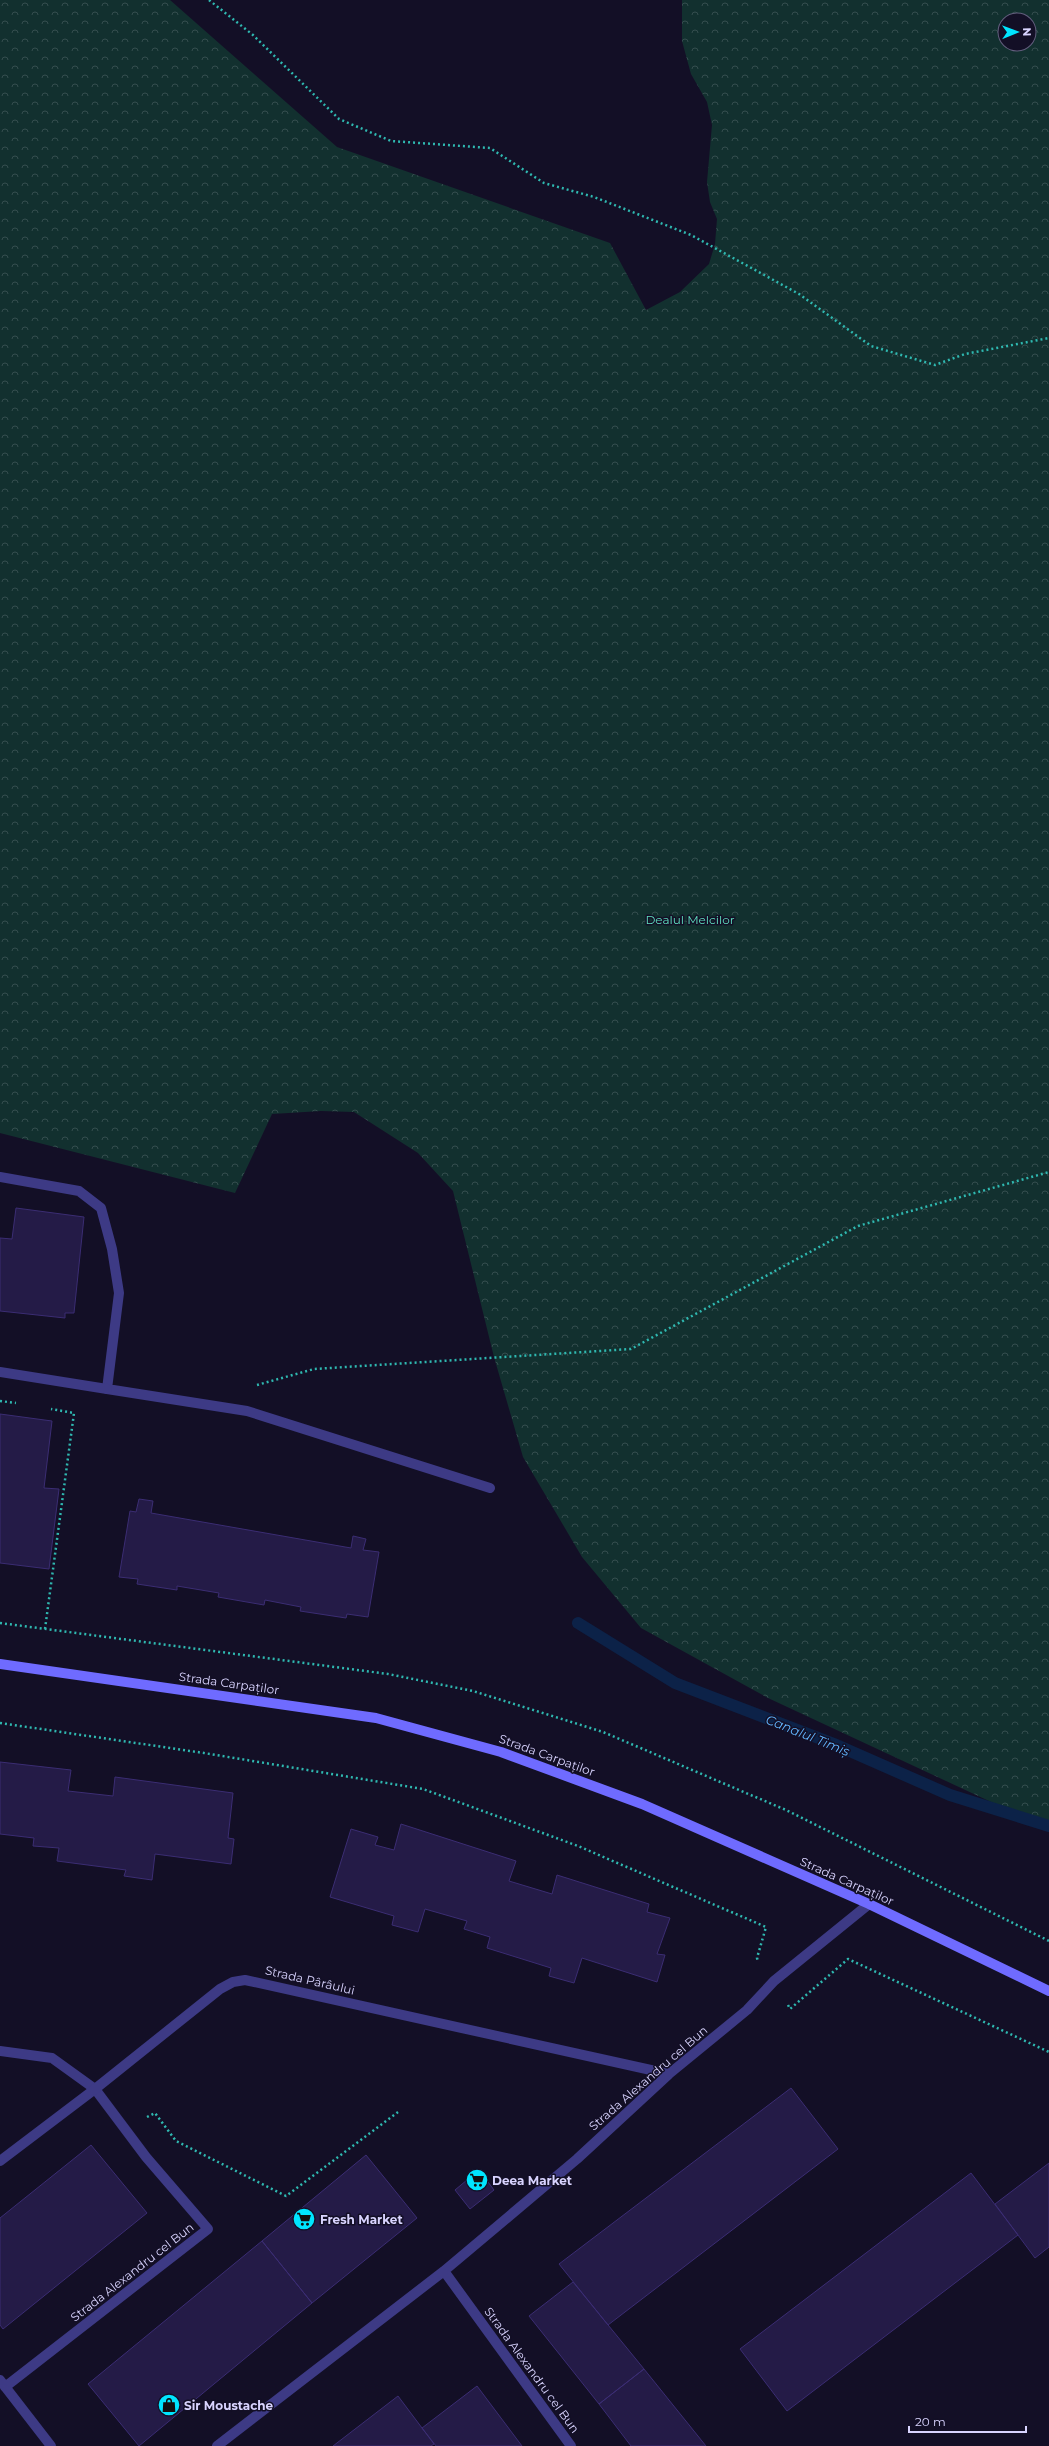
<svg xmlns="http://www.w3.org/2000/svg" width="1049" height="2446" viewBox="0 0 1049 2446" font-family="Montserrat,sans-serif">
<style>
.forest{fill:url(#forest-crowns);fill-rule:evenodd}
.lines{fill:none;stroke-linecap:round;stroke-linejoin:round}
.stream{stroke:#0c2248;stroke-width:12}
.building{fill:#241b47;stroke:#3b2d73}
.path{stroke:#2fb8b0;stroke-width:2.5;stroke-dasharray:2 3;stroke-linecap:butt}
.service{stroke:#3d3a85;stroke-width:10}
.minor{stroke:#3d3a85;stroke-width:10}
.secondary{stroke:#6f6bff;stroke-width:10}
.labels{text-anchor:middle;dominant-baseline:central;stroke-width:3;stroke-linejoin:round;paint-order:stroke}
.park-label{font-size:12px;fill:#5fe0c0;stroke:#130f26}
.street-label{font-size:12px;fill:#d9d4ff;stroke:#130f26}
.poi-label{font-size:12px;font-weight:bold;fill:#d9d4ff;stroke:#130f26;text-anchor:start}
.water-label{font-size:13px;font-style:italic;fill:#62b6ff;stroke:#130f26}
</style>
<defs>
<pattern id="forest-crowns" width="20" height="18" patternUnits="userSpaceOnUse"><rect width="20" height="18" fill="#12302f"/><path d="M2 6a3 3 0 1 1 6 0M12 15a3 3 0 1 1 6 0" fill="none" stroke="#344d4e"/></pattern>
</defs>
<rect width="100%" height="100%" fill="#130f26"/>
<path class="forest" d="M0,0h170l167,147 273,96 36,67 34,-18 29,-28 6,-20 2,-25 -7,-17 -3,-20 5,-57 -5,-23 -16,-28 -9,-33v-41h367v1829l-281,-131 -127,-70 -59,-71 -59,-100 -29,-100 -41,-166 -35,-38 -64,-41 -33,-1 -49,3 -37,79 -235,-60zM1005,20h24v24h-24z"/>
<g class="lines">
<path class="stream" d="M578,1623l97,60 159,61 116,51 99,31"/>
</g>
<path class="building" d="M16,1208l68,9 -10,96h-9v5l-65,-7v-73l12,1z
M0,1414l52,7 -8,67 15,1 -10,80 -49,-6z
M139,1499l14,2 -2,12 200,35 2,-12 13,3 -3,11 16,2 -11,65 -21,-3 -1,4 -46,-7 1,-4 -36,-7 -1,5 -46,-8 1,-4 -42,-7v4l-40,-6 1,-5 -19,-2 11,-66 6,1z
M0,1762l71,8 -3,21 45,5 2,-19 118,16 -5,45 6,1 -3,25 -76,-10 -3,26 -28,-4 2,-6 -69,-9 2,-13 -26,-2 1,-8 -34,-4z
M401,1824l115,37 -7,20 43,13 5,-19 92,29 -2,8 23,6 -13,36 8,1 -8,27 -75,-24 -8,25 -25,-7 2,-8 -64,-20 3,-11 -26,-8 3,-8 -42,-12 -7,23 -26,-7 2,-9 -64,-19 21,-68 27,8 -3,8 19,5z
M791,2088l47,61 -230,176 -49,-61z
M91,2145l56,68 -144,116 -3,-4v-107z
M366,2155l51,63 -105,85 -50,-62z
M1049,2163v84l-14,11 -40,-54z
M479,2170l15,20 -24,19 -15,-19z
M971,2173l47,62 -231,176 -47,-62z
M262,2241l50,62 -173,143 -51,-62z
M573,2282l71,87 -45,35 -70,-88z
M644,2369l62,77h-75l-32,-42z
M477,2386l45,60h-86l-14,-18z
M398,2396l36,48 -3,2h-98z"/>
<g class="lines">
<path class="path" d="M209,0l44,35 86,84 52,22 99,7 54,35 50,14 97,38 108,59 72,52 64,19 30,-11 84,-16
M257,1385l57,-16 317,-20 227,-123 191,-54
M0,1401l16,2
M0,1623l388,51 85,17 130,41 183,78 263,131
M45,1629l29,-216 -23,-4
M0,1723l204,30 219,36 155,57 188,81 -9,31 1,3
M788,2005l2,4 58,-50 201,93
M147,2117l8,-4 21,28 110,55 112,-84"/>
<path class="service" d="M0,1177l79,14 22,17 11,41 7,44 -12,96 140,22 243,77
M0,2051l52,7 43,31 51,68 62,72 -203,158
M0,2380l51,66"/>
<path class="minor" d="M0,1372l107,17
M0,2161l95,-72 125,-100 13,-7 12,-2 424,94
M444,2271l127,175
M217,2446l227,-175 133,-112 92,-85 78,-64 27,-29 95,-77"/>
<path class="secondary" d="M0,1664l376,54 125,34 141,52 227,100 180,87"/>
</g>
<defs>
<g id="supermarket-disc" transform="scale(1.15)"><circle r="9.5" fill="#00e5ff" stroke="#130f26"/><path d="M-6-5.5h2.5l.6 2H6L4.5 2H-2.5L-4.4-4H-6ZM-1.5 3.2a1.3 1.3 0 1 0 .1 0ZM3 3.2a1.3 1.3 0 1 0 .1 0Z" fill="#111"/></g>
<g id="shop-disc" transform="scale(1.15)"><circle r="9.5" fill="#00e5ff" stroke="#130f26"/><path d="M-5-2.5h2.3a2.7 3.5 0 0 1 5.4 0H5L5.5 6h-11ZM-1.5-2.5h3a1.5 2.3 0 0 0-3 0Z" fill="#111"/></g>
</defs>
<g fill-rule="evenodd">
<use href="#supermarket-disc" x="477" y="2180"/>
<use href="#supermarket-disc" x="304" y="2219"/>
<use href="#shop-disc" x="169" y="2405"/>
</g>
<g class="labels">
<g class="park-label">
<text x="690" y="919">Dealul Melcilor</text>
</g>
<g class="street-label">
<text transform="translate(229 1683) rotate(8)">Strada Carpaților</text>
<text transform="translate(547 1755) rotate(20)">Strada Carpaților</text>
<text transform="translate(847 1881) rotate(24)">Strada Carpaților</text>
<text transform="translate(310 1980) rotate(13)">Strada Pârâului</text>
<text transform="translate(648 2078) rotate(-41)">Strada Alexandru cel Bun</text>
<text transform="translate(132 2272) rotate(-38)">Strada Alexandru cel Bun</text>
<text transform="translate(532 2370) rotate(54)">Strada Alexandru cel Bun</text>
</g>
<g class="poi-label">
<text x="492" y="2180">Deea Market</text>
<text x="320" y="2219">Fresh Market</text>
<text x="184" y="2405">Sir Moustache</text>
</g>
<g class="water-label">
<text transform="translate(808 1735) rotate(22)">Canalul Timiș</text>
</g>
</g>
<g transform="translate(1017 32) rotate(89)"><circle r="19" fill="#130f26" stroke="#625e7d"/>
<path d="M0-3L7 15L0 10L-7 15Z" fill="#00e5ff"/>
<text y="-6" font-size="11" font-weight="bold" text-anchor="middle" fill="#d9d4ff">N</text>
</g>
<path d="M909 2426v6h117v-6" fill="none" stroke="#d9d4ff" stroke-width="2"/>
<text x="915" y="2426" font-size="12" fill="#d9d4ff" stroke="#130f26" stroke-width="3" paint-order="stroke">20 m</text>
</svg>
